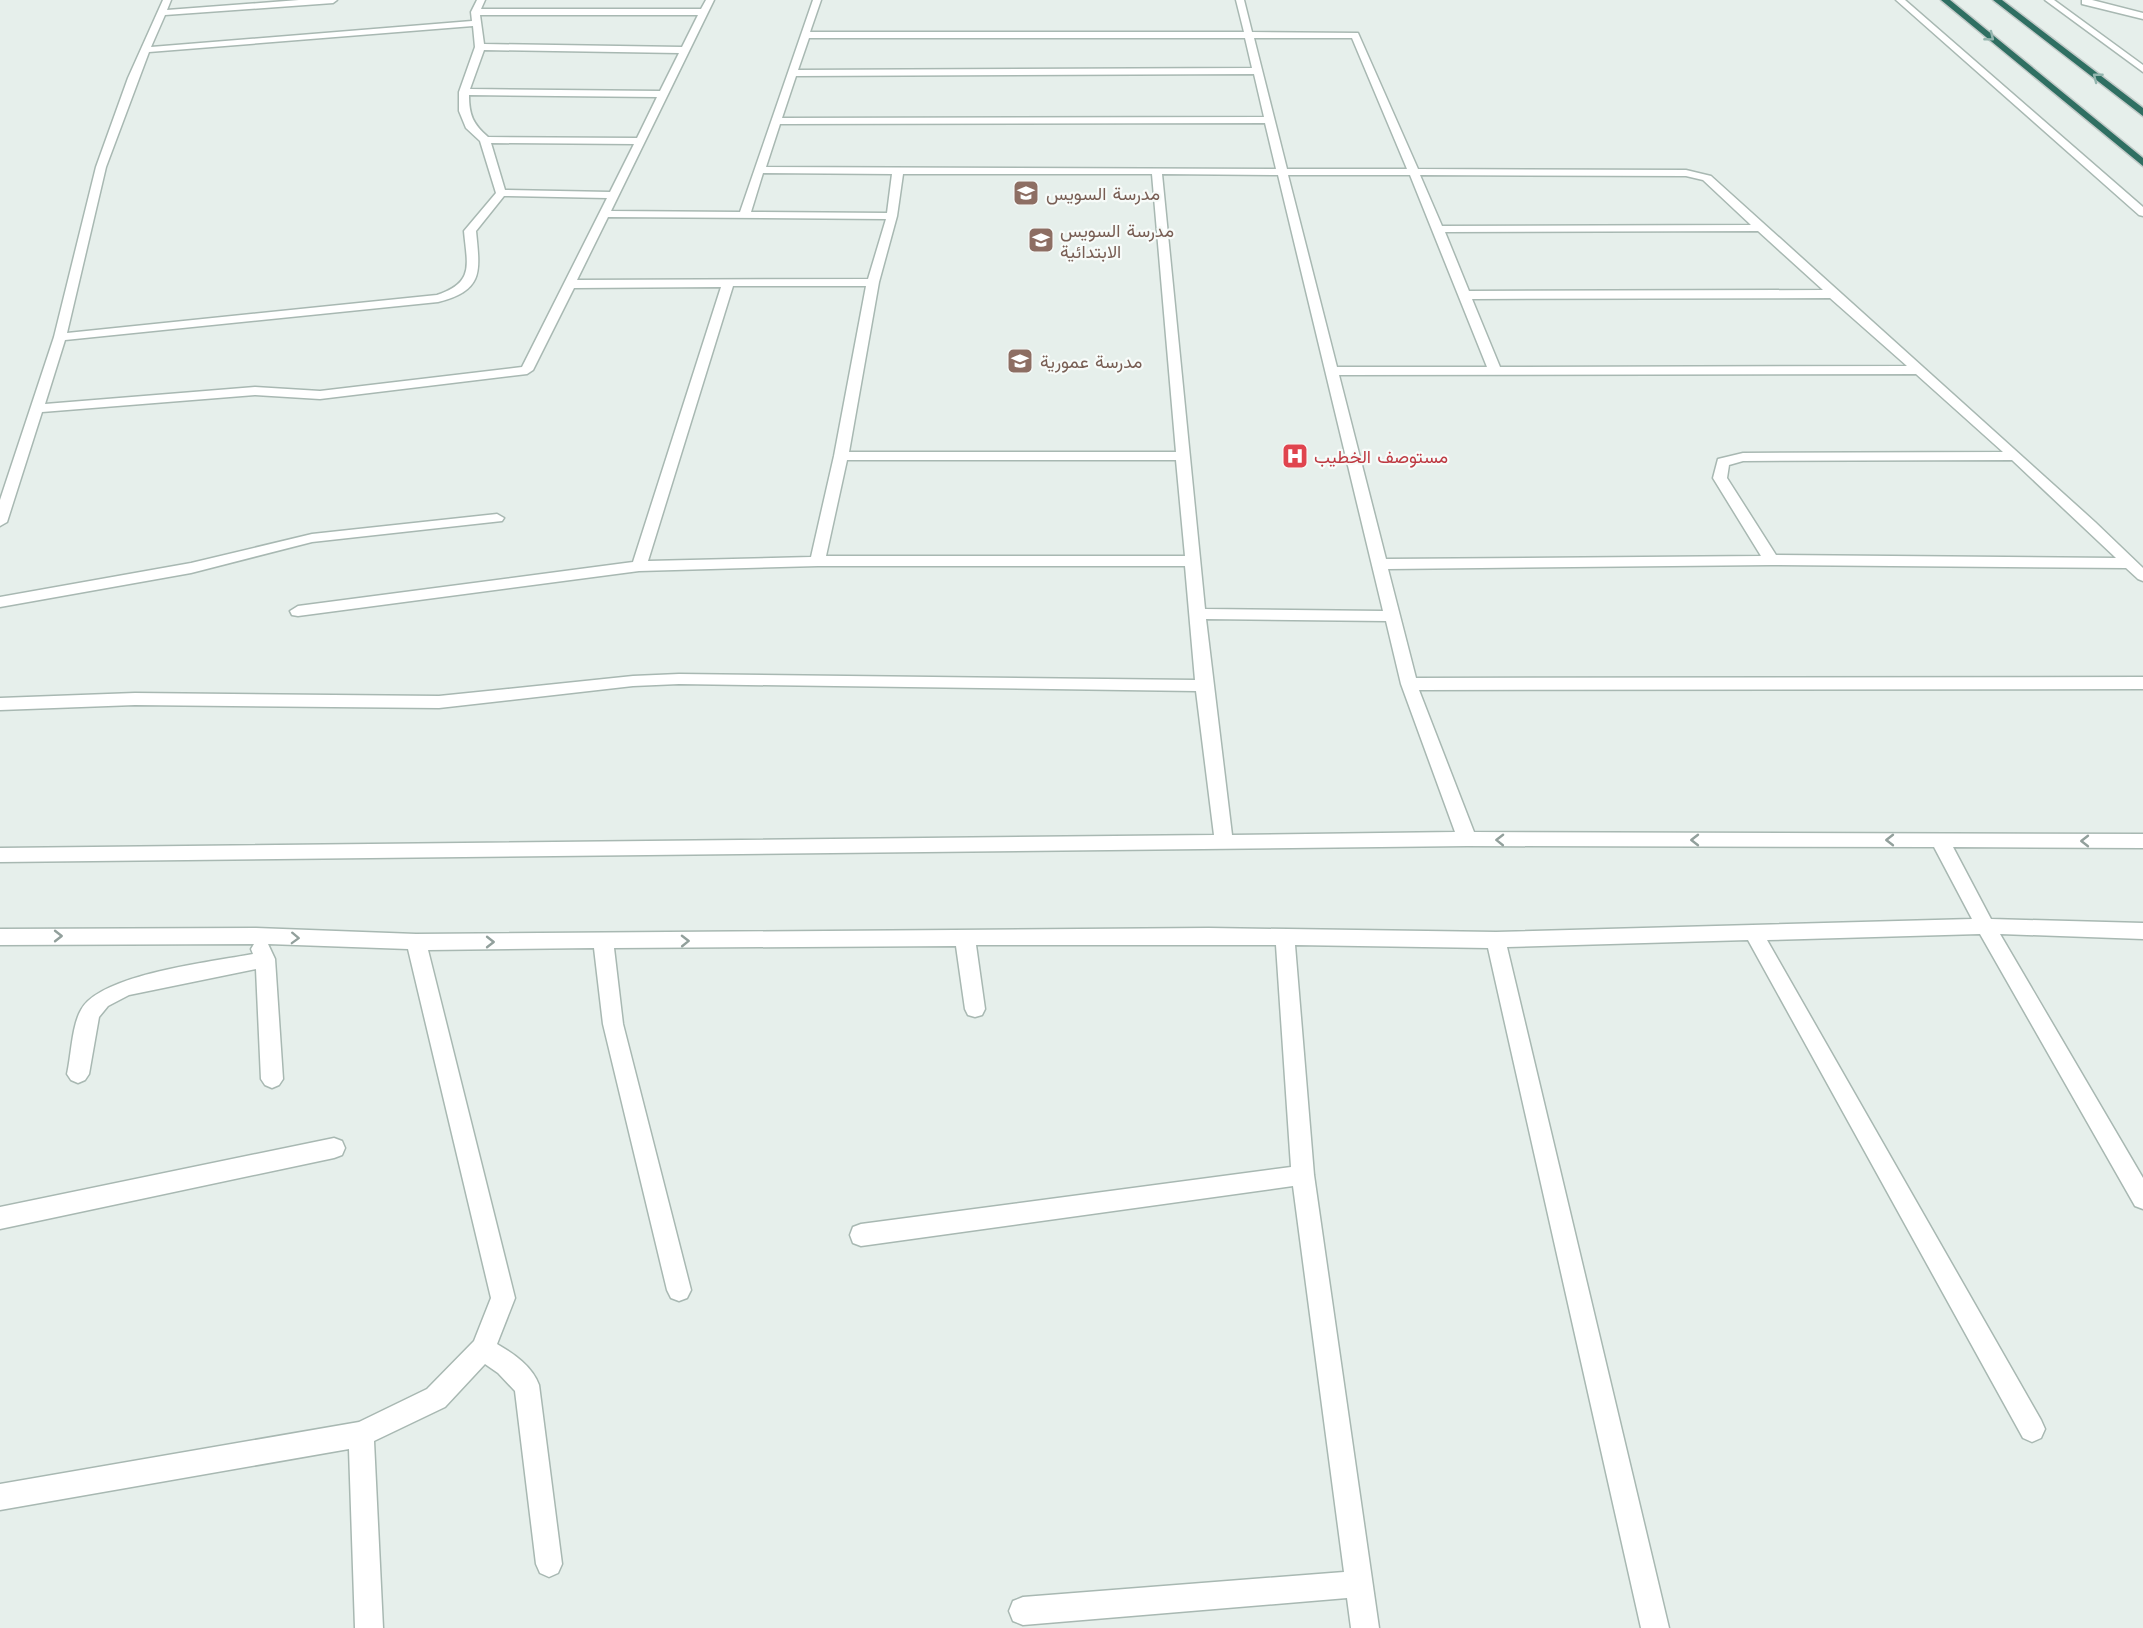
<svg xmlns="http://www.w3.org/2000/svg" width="2143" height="1628" viewBox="0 0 2143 1628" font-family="'Work Sans',Vazirmatn,sans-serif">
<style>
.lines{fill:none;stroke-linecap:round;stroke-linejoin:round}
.minor-casing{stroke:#a8b8b2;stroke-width:3}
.highway-casing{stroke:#c2cac8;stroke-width:3}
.minor{fill:#fff;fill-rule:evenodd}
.highway{fill:#2f6f62;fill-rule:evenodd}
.oneway{stroke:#93b5ae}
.oneway2{stroke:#92a09c}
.labels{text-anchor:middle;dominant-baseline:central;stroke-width:4.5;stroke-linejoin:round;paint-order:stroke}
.far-education-label{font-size:18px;fill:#785e54;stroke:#f7fbf9;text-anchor:start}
.far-health-label{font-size:18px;fill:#be3a42;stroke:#f7fbf9;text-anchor:start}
</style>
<rect width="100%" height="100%" fill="#e6efeb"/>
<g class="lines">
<g class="minor-casing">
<path id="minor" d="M163,0h8l-4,10 132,-10h38l-4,3 -168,12 -14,32 321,-26 -1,-9 6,-12h8l-4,9h220l5,-9h8l-103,211 129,1 73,-212h8l-11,32h434l-8,-32h8l8,32 106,1 60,136 268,1 25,6 384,346 48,46v13l-5,-2 -12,-11 -355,-3 -383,4 28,109 727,-1v12l-724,1 55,142 669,2v14l-190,-1 38,72 152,4v16l-143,-5 143,244v31l-8,-3 -155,-272 -213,6 274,480 4,9 -4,9 -9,4 -9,-4 -275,-498 -241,7 162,681h-28l-153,-680 -193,-3 19,230 65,453h-28l-4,-30 -324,27 -10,-4 -4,-10 4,-10 10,-4 321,-25 -51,-386 -432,60 -8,-3 -3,-8 3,-8 8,-3 430,-57 -15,-222h-300l9,64 -3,6 -7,2 -7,-2 -3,-6 -9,-63 -342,2 9,76 68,266 -4,8 -8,3 -8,-3 -4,-8 -64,-266 -9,-76 -166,2 87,348 -18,46c17,10 35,22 42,41l23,179 -4,9 -9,4 -9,-4 -4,-9 -21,-173 -17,-18 -13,-9 -40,43 -71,34 9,187h-28l-6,-179 -349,61v-26l359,-62 68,-33 47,-48 17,-43 -83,-349 -140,-5 7,15 8,120 -4,6 -7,3 -7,-3 -4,-6 -5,-110 -127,26 -21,11 -9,11 -10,57 -4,6 -7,3 -7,-3 -4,-6c4,-17 5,-49 14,-64 19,-36 131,-48 172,-56l-2,-5 3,-5 -254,1v-16l256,-1 160,6 793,-6 287,4 476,-13 -38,-72 -467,-1 -1467,16v-14l1214,-13 -18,-144 -517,-7 -46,2 -194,22 -304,-3 -135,5v-12l135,-5 304,3 194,-20 46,-2 516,6 -10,-114h-367l-179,5 -341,45 -6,-1 -2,-4 8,-5 335,-44 88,-275 -147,1 -41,82 -6,4 -207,25 -65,-4 -213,17 -35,110 -7,4v-26l54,-163 42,-170 32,-89zM480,15h218l-16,32 -198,-3zM473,26l2,21 -16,45v19l7,17 14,13 16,52 -32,38c3,34 11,51 -27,64l-370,38 39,-166 43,-115zM809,38h436l7,30 -454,2zM1254,38h98l55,131h-120zM484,50l195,3 -19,38 -190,-2zM1254,74l10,43 -482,1 14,-42zM469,95l188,2 -20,41 -149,-1c-15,-13 -19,-22 -19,-42zM1265,123l11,46 -510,-2 14,-43zM491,143l143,1 -24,48 -105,-2zM763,173l129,1 -5,39 -136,-1zM903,174h249l24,278h-327l30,-170 18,-66zM1162,174l116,1 105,436 -178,-2zM1288,175h122l77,192h-150zM1420,175l266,1 17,4 48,45 -309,1zM504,196l103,2 -85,169 -202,24 -65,-4 -210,17 20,-64 373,-38c46,-12 42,-30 38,-71zM608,217l278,2 -18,60 -291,1zM1758,231l65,59 -354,1 -24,-59zM733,286h133l-32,170 -23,101 -163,4zM1830,298l77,68 -407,1 -28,-68zM1916,374l87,78 -260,1 -25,6 -5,19 48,78 -375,3 -47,-184zM847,460h329l9,96h-359zM2012,460l104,98 -340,-3 -49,-77 2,-13 14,-4zM1206,619l180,2 15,63 54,148 -223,3z
M1896,0h9l238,207v9l-4,-1z
M2045,0h9l89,65v7z
M2082,0h10l51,13v6l-61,-15z
M497,514l7,4 -2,3 -190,21 -121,31 -191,34v-10l191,-34 121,-29z
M334,1138l8,3 3,7 -3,7 -8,3 -334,71v-22z"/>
</g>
<g class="highway-casing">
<path id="highway" d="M1941,0h9l193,158v8z
M1993,0h9l141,108v8z"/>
</g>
<use href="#minor" class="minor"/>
<use href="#highway" class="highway"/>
</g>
<defs><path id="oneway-chevron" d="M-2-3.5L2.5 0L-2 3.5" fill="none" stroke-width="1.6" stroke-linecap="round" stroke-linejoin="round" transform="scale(1.5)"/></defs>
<g class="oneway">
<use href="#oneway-chevron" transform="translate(1990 37) rotate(39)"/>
<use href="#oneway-chevron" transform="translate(2097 77) rotate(-142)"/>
</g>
<g class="oneway2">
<use href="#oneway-chevron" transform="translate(1500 840) rotate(-179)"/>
<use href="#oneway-chevron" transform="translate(1695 840) rotate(-180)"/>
<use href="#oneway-chevron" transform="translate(1890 840) rotate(-180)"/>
<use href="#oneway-chevron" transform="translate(2085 841) rotate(-180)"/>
<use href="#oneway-chevron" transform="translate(58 936)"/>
<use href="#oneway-chevron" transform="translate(295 938) rotate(2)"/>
<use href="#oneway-chevron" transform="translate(685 941) rotate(-1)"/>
<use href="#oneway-chevron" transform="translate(490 942)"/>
</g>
<defs>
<g id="school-square" transform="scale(1.35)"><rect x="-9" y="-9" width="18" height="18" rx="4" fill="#8d6e63" stroke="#f7fbf9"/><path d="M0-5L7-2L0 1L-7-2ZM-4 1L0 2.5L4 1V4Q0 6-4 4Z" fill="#fff"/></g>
<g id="hospital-square" transform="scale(1.35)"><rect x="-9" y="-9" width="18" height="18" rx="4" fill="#e0444e" stroke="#f7fbf9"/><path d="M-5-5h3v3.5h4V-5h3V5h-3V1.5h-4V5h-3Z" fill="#fff"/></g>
</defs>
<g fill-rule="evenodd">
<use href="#school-square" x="1026" y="193"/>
<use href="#school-square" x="1041" y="240"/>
<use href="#school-square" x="1020" y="361"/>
<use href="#hospital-square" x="1295" y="456"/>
</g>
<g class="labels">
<g class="far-education-label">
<text x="1046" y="193">مدرسة السويس</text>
<text x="1060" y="230">مدرسة السويس<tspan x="1060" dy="21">الابتدائية</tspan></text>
<text x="1040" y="361">مدرسة عمورية</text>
</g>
<g class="far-health-label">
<text x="1314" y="456">مستوصف الخطيب</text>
</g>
</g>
</svg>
